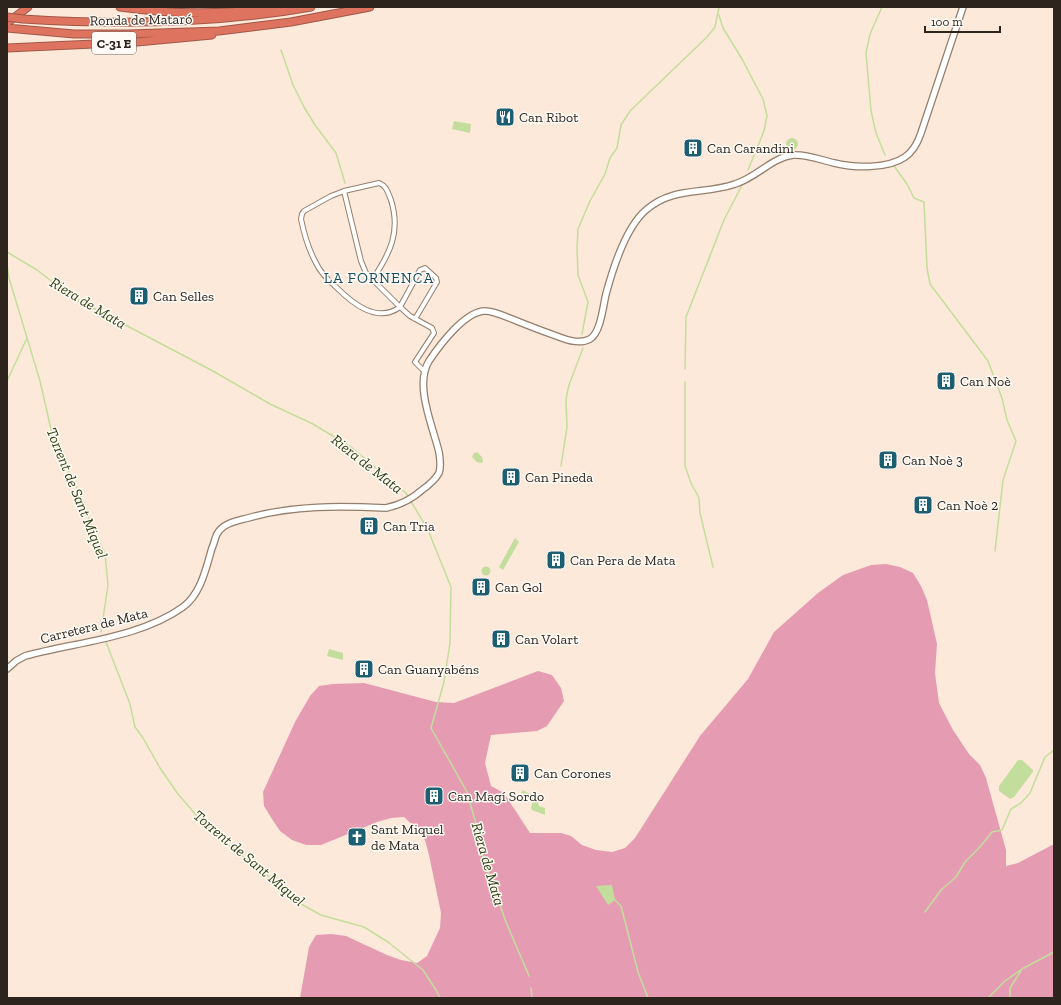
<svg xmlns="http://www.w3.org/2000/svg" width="1061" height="1005" viewBox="0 0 1061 1005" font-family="'Zilla Slab',serif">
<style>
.forest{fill:#e59cb2}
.water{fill:#c3de9c}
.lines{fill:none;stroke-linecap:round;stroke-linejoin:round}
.stream{stroke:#c3de9c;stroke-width:1.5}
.street-casing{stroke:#947e6c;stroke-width:6}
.secondary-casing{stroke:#947e6c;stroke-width:8}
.highway-casing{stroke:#a05848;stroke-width:9}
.street{stroke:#fff;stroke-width:4}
.secondary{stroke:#fff;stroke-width:5.5}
.highway{stroke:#de735f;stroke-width:7}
.highway-bridge-casing{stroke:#a05848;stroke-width:9;stroke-linecap:butt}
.highway-bridge{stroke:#de735f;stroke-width:7}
.labels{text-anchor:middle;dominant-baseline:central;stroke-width:3;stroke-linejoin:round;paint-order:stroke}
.shield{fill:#fefaf5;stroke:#6c655e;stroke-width:1}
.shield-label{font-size:13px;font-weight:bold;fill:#2d251d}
.street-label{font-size:14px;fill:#2d251d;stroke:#fefaf5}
.poi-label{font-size:14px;fill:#2d251d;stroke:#fefaf5;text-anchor:start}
.neighbourhood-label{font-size:15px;letter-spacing:1px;fill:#194d5d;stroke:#fefaf5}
.water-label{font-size:15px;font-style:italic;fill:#304112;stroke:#fefaf5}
</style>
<rect width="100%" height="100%" fill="#fde9d9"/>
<path class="forest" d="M886,564l14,3 13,6 8,13 6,14 10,44 -2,29 4,30 14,27 16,24 11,11 6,13 20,72v16l12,-3 36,-19v154h-754l9,-51 7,-12 15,-1 15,2 41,19 14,5 16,3 10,-7 13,-28 1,-15 -12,-58 -4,-15 -9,-12 -12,-11 -13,1 -14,4 -56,23h-15l-14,-5 -12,-9 -8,-12 -8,-13 -1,-14 32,-70 15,-26 9,-10 14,-2 31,-1 72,19 18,1 84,-32 14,4 9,13 3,13 -17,25 -10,5 -46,4 -6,28 6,23 13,7 26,40h31l10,3 11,9 14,5 16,2 13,-4 10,-10 65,-102 48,-57 26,-47 44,-39 25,-18 28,-10z"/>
<path class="water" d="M454,121l17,3 -1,9 -18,-4z
M786 144a6 6 0 1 1 12 0a6 6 0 1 1-12 0Z
M477,452l5,5 1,4 -1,2 -5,-1 -5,-5 2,-4z
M515,538l4,4 -16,28 -4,-3z
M481.5 571a4.5 4.5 0 1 1 9 0a4.5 4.5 0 1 1-9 0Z
M329,649l14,4v7l-16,-4z
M1018,760h4l11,10v2l-19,25 -4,2 -11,-8v-5z
M523,790c8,5 13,5 16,16l6,2v7l-13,-5 -1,-2 2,-8 -4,-4 -8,-3z
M612,885l3,15 -7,5 -12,-19z"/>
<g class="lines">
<path class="stream" d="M882,7l-12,27 -4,19 5,58 5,22 9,22
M719,15l4,13 19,31 21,40 4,17 -3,15 -16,39
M281,50l12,35 11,22 11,18 21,28 9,30
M894,166l13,18 7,14 10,4 3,66 3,16 58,77 14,37 5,22 9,21 -13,39 -8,71
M7,252l30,18 35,27 141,74 57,33 43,20 38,23 55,46 22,37 23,57 -1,56 -6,39 -13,46 36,64 11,39 4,23 24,68 23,54
M7,264l2,14 31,103 13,57 30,63 8,23 14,30 3,31 -7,47
M582,334l6,-32 -10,-27 -1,-27 1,-19 12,-28 15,-27 5,-16 7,-10 4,-23 9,-14 77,-74 8,-10 4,-20
M685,369l1,-52 38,-97 17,-33
M7,381l20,-43
M685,382v84l6,17 8,15 1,15 13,54
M561,466l6,-39 -1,-28 3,-14 14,-37
M106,642l24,62 5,23 8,11 17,30 18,26 18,21 31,29 39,30 35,30 20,11 43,12 24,15 35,28 13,20 4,8
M615,900l6,6 17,66 10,26
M925,912l16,-22 15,-13 9,-15 14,-14 13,-16 10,-2 9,-21 10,-6 9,-10 15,-36 9,-7
M531,988l1,10
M988,998l17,-17 17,-12 32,-17
M1010,998v-10l11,-17"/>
<g class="street-casing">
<path id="street" d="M344,191l17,70 5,12 34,34 10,9 22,12 2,5 -19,29 9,9
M373,279c17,-26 28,-47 18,-79 -3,-7 -4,-14 -12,-17l-35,8 -13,5 -27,15 -2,3 -1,5c3,15 8,31 15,44 4,9 12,17 20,24 16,16 41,37 64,20l20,-37 5,-2 11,10 1,4 -22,37"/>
</g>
<g class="secondary-casing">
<path id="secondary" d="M7,669l9,-8 9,-5c51,-14 115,-18 158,-49 18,-13 23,-39 29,-59 2,-4 3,-10 5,-14 6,-11 20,-13 31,-16 46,-13 92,-12 138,-10 14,-3 25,-8 36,-18 7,-5 13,-10 17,-17 2,-6 1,-15 0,-21 -6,-25 -25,-67 -10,-91 10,-15 36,-50 56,-50 9,0 19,5 27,8 17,7 33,13 50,19 8,3 19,6 28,1 11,-7 13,-33 16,-45 7,-26 20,-67 40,-84 27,-24 58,-15 89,-26 21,-6 36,-26 58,-29 14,-1 28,5 41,8 20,5 54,6 71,-6 9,-6 13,-15 16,-24l42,-126"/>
</g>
<g class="highway-casing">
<path id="highway" d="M120,7c35,5 72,7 108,5 18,-1 37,-4 55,-5
M23,19c97,6 193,5 288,-12
M7,23l21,-16
M7,28l67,6h55l90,-3 72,-9 79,-15
M7,48l130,-6 75,-7"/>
</g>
<use href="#street" class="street"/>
<use href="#secondary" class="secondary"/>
<use href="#highway" class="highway"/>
<g class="highway-bridge-casing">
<path id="highway-bridge" d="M7,17l16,2"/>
</g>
<use href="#highway-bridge" class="highway-bridge"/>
</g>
<defs>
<g id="restaurant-square" transform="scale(1)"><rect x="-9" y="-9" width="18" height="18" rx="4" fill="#1c5e72" stroke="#fefaf5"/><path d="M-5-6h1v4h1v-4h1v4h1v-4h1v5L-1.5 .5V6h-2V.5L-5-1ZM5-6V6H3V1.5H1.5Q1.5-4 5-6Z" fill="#fff"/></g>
<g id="building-square" transform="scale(1)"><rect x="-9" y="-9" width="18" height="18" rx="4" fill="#1c5e72" stroke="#fefaf5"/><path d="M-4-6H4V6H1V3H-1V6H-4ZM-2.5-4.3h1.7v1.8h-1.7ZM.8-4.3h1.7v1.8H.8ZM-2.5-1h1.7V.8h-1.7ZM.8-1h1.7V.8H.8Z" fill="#fff"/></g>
<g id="church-square" transform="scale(1)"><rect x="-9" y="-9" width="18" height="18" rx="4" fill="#1c5e72" stroke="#fefaf5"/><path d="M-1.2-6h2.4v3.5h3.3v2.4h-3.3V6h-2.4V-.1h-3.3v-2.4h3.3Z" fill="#fff"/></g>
</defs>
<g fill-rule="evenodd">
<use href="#restaurant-square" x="505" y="117"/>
<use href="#building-square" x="693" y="148"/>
<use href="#building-square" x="139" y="296"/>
<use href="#building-square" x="946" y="381"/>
<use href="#building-square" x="888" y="460"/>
<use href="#building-square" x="511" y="477"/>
<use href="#building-square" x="923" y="505"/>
<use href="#building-square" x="369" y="526"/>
<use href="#building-square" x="556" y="560"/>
<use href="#building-square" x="481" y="587"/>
<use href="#building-square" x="501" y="639"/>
<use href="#building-square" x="364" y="669"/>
<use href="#building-square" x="520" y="773"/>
<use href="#building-square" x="434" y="796"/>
<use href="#church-square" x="357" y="837"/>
</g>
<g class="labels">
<rect class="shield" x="92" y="32" width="44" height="22" rx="3"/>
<g class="shield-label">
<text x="114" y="43">C-31 E</text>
</g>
<g class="street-label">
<text transform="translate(141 20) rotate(-1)">Ronda de Mataró</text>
<text transform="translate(94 626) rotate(-14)">Carretera de Mata</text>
</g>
<g class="poi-label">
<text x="519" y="117">Can Ribot</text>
<text x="707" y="148">Can Carandini</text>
<text x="153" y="296">Can Selles</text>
<text x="960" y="381">Can Noè</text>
<text x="902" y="460">Can Noè 3</text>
<text x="525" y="477">Can Pineda</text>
<text x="937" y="505">Can Noè 2</text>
<text x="383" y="526">Can Tria</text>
<text x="570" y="560">Can Pera de Mata</text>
<text x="495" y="587">Can Gol</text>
<text x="515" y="639">Can Volart</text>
<text x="378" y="669">Can Guanyabéns</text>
<text x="534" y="773">Can Corones</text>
<text x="448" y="796">Can Magí Sordo</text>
<text x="371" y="829">Sant Miquel<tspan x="371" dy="16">de Mata</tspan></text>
</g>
<g class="neighbourhood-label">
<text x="379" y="278">LA FORNENCA</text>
</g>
<g class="water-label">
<text transform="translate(88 303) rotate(31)">Riera de Mata</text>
<text transform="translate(367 464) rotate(38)">Riera de Mata</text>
<text transform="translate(77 493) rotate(68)">Torrent de Sant Miquel</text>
<text transform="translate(249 858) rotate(40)">Torrent de Sant Miquel</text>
<text transform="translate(488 864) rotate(74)">Riera de Mata</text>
</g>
</g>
<rect width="1061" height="1005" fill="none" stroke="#2d251d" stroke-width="16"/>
<path d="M925 26v6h75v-6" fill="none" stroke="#2d251d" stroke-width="2"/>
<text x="931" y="26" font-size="12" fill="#2d251d" stroke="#fefaf5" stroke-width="3" paint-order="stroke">100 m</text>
</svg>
